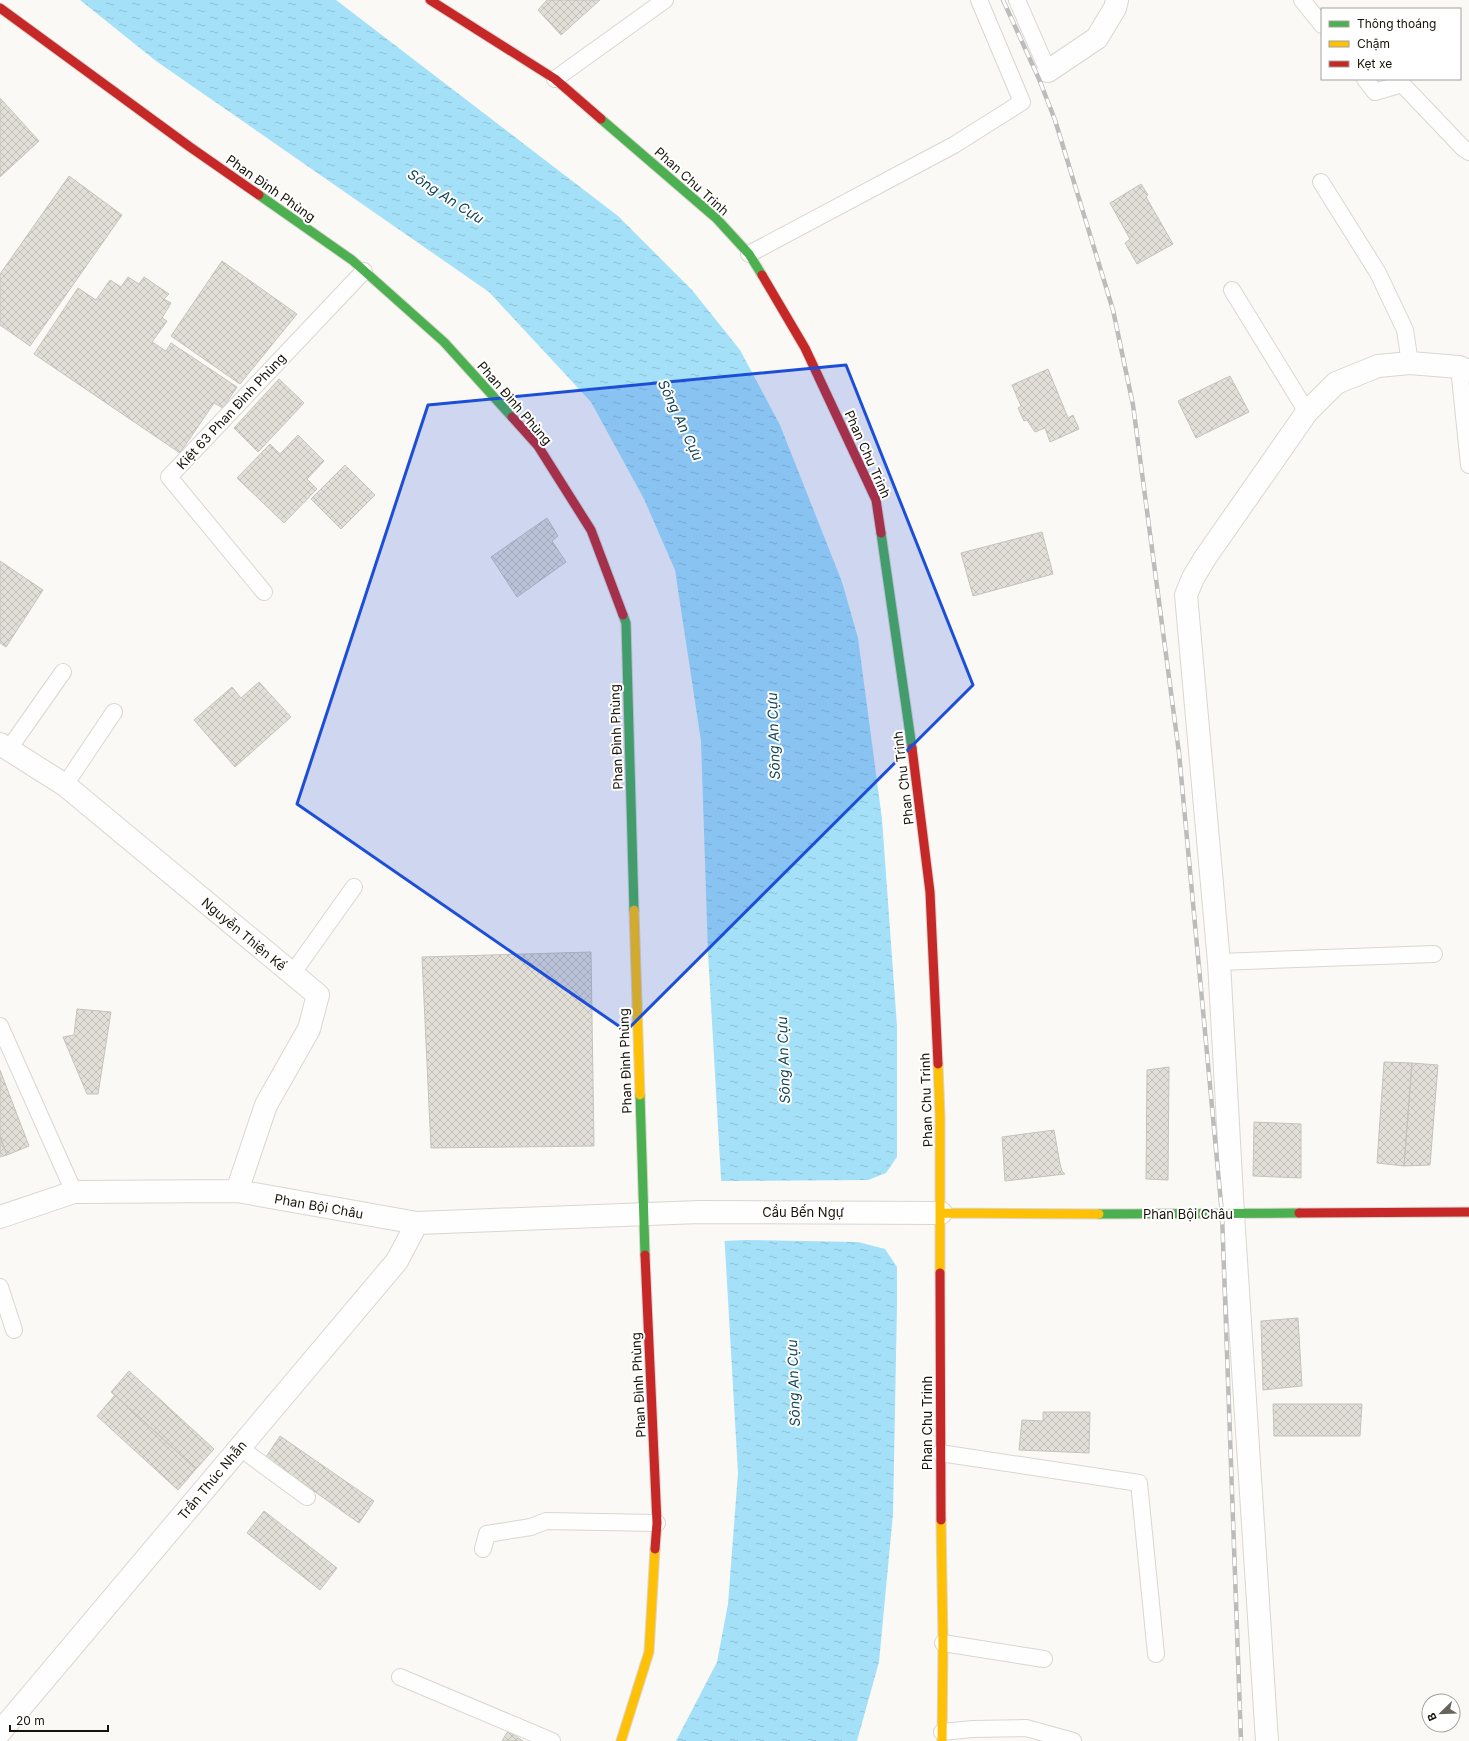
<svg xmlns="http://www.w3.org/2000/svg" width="1469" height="1741" viewBox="0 0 1469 1741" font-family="Inter,sans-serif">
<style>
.water{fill:url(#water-ripples)}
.pier{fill:#fbf9f6}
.building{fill:url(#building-cross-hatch);stroke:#c7c3bc}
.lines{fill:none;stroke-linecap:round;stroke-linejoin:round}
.lane-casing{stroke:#dad6cf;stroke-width:18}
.street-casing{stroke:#dad6cf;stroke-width:24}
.fast-casing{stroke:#dad6cf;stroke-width:11}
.slow-casing{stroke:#dad6cf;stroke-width:11}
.jam-casing{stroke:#dad6cf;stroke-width:11}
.lane{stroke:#fefefe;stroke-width:16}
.street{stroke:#fefefe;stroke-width:22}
.fast{stroke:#4caf50;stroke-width:9}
.slow{stroke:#ffc107;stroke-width:9}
.jam{stroke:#c62828;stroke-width:9}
.rail-casing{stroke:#bcbcba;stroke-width:4.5}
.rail{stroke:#fff;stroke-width:3;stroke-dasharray:9;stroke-linecap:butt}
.marked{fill:#1d4ed8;fill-opacity:0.2;stroke:#1d4ed8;stroke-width:3;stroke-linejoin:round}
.labels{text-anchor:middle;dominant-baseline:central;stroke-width:4;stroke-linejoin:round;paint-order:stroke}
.street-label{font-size:13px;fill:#171308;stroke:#fff}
.water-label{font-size:14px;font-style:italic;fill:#144658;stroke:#fff}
</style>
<defs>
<pattern id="water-ripples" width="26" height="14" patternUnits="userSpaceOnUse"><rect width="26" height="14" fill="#a4e0f8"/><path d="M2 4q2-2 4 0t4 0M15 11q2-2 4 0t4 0" fill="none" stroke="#8cbfd3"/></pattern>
<pattern id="building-cross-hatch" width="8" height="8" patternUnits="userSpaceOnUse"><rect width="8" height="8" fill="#e2dfd8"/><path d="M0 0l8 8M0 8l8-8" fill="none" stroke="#c1beb8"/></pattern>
</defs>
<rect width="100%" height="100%" fill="#fbf9f6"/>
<path class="water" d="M80,0h256l282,216 74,74 48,60 40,75 62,157 16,56 24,181 15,207v279l-4,209 -14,148 -22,79h-181l41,-79 11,-58 10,-131 -30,-520 -7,-212 -26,-171 -31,-71 -53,-97 -102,-110 -333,-231z"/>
<path class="pier" d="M899,1154v116l-14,-21 -27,-7 -112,-2 -23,1 -4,-60 149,-1 18,-7z"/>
<path class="building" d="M547,0h53l-39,35 -23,-25z
M0,98l39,43 -39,36z
M69,176l53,39 -92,131 -30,-21v-51z
M1141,184l7,11 -2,2 27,47 -36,20 -12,-21 5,-4 -20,-36z
M222,261l75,53 -57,70 -69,-48z
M128,277l11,7 5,-7 25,17 -5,5 7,4 -9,15 5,3 -15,21 14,9 5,-8 66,44 -14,21 -9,-5 -34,50 -146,-99 44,-66 18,12 14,-20 11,7z
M1048,369l20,49 5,-3 6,14 -29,13 -5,-14 -10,4 -8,-12 -3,1 -6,-13 3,-2 -9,-21z
M1230,376l19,36 -53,26 -18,-37z
M279,379l25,24 -46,49 -24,-24z
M298,435l26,26 -17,18 10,10 -33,34 -47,-45 33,-34 10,10z
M345,465l30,30 -34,34 -30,-30z
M547,518l11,18 -6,5 14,21 -49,35 -26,-40z
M1042,532l11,42 -80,22 -12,-43z
M0,561l43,29 -37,57 -6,-4z
M259,682l32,35 -56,50 -41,-47 38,-33 9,11z
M591,952l3,194 -163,2 -9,-191z
M77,1009l34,3 -13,82h-11l-24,-57 11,-2z
M1384,1062l28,1 -8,103 -27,-3z
M1412,1063l26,2 -8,100 -26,1z
M1169,1067l-1,113 -22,-1 1,-109z
M0,1070l29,76 -22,9 -7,-19z
M1254,1122l47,2v54l-48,-2z
M1054,1130l6,34 2,7 3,3 -60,7 -3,-44z
M0,1136l7,19 -7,2z
M1298,1318l4,68 -39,4 -2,-69z
M129,1371l85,78 -18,20 -85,-77z
M115,1395l81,74 -18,21 -81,-74z
M1273,1404h89l-2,32h-86z
M1043,1412h47l-1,41 -70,-3 3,-30 21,1z
M280,1436l94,65 -15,22 -93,-66z
M264,1511l73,57 -17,22 -73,-57z
M508,1731l15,10h-21z"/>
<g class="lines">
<g class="lane-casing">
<path id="lane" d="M1017,0l31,71
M1302,0l20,25
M555,79l110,-79
M1365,79l10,13 27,-8 61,64 6,4
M1321,182l57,91 27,57 5,33
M749,254l205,-109 68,-43 -43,-102
M1232,290l75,122
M1459,367l10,98
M264,592l-95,-115 195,-206
M8,750l55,-78
M65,785l49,-73
M1219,962l215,-8
M292,974l62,-87
M0,1026l74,166
M0,1287l14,43
M240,1448l67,49
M940,1453l199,30 17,171
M483,1549l4,-15 44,-7 15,-6 111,2
M943,1643l101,16
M400,1677l152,64
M942,1732l31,-3 53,-1 47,13"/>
</g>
<g class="street-casing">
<path id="street" d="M1048,71l49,-33 18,-30 2,-8
M0,744l65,41 253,210 -9,34 -43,76 -29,86
M0,1217l74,-25 163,-1 180,32 282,-11 242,1
M0,1732l397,-471 20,-38
M1267,1741l-34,-527 -14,-252 -33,-367 7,-17 12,-20 102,-146 29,-29 42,-17 32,-3 49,4 10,4"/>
</g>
<g class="fast-casing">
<path id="fast" d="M601,119l115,99 33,36 13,21
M259,195l93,65 92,82 68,75
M881,533l31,215
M623,615l3,8 8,287
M640,1095l5,160
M1099,1214l200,-1"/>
</g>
<g class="slow-casing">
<path id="slow" d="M634,910l6,185
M938,1064l2,53v156
M941,1213l158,1
M941,1520l2,123 -1,98
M621,1741l28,-89 6,-103"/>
</g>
<g class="jam-casing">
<path id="jam" d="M430,0l125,79 46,40
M0,8l190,139 69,48
M762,275l43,73 71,152 5,33
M512,417l26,29 53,84 32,85
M912,748l18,144 8,172
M1299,1213l170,-1
M645,1255l12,268 -2,26
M940,1273l1,247"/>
</g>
<use href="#lane" class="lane"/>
<use href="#street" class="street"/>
<use href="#fast" class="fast"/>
<use href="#slow" class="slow"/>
<use href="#jam" class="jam"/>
<g class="rail-casing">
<path id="rail" d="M1003,0l36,79 16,41 58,190 20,95 46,348 43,461 19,527"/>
</g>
<use href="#rail" class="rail"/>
</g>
<path class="marked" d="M846,365l127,320 -347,346 -329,-227 131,-399z"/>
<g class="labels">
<g class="street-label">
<text transform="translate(692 181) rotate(42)">Phan Chu Trinh</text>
<text transform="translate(271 188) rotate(35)">Phan Đình Phùng</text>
<text transform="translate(515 403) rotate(49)">Phan Đình Phùng</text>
<text transform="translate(231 411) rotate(-47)">Kiệt 63 Phan Đình Phùng</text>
<text transform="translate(868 454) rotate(66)">Phan Chu Trinh</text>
<text transform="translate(616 737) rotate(-92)">Phan Đình Phùng</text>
<text transform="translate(903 778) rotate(-97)">Phan Chu Trinh</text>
<text transform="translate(244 934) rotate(40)">Nguyễn Thiện Kế</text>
<text transform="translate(625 1061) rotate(-92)">Phan Đình Phùng</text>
<text transform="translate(926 1100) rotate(-92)">Phan Chu Trinh</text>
<text transform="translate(319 1206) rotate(10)">Phan Bội Châu</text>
<text x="803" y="1212">Cầu Bến Ngự</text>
<text x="1188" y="1214">Phan Bội Châu</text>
<text transform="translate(638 1385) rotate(-93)">Phan Đình Phùng</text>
<text transform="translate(927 1423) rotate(-90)">Phan Chu Trinh</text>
<text transform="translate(212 1480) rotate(-50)">Trần Thúc Nhẫn</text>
</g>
<g class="water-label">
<text transform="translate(446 196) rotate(33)">Sông An Cựu</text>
<text transform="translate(681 420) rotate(65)">Sông An Cựu</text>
<text transform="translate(773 736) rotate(-92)">Sông An Cựu</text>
<text transform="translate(783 1060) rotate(-92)">Sông An Cựu</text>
<text transform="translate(793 1383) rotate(-92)">Sông An Cựu</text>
</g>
</g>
<rect x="1321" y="8" width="140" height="72" fill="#ffffff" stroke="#a2a19c"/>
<rect x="1329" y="21" width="20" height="6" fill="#4caf50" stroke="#a2a19c"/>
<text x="1357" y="28" font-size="12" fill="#171308">Thông thoáng</text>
<rect x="1329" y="41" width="20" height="6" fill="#ffc107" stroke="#a2a19c"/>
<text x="1357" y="48" font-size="12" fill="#171308">Chậm</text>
<rect x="1329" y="61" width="20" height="6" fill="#c62828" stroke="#a2a19c"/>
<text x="1357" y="68" font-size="12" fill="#171308">Kẹt xe</text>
<g transform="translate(1441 1713) rotate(247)"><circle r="19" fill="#ffffff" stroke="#a2a19c"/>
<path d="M0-3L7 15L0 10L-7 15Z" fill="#67645b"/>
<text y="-6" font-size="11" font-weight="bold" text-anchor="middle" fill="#171308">B</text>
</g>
<path d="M10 1725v6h98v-6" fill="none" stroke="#171308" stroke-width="2"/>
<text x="16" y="1725" font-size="12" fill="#171308" stroke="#ffffff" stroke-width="3" paint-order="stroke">20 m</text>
</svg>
